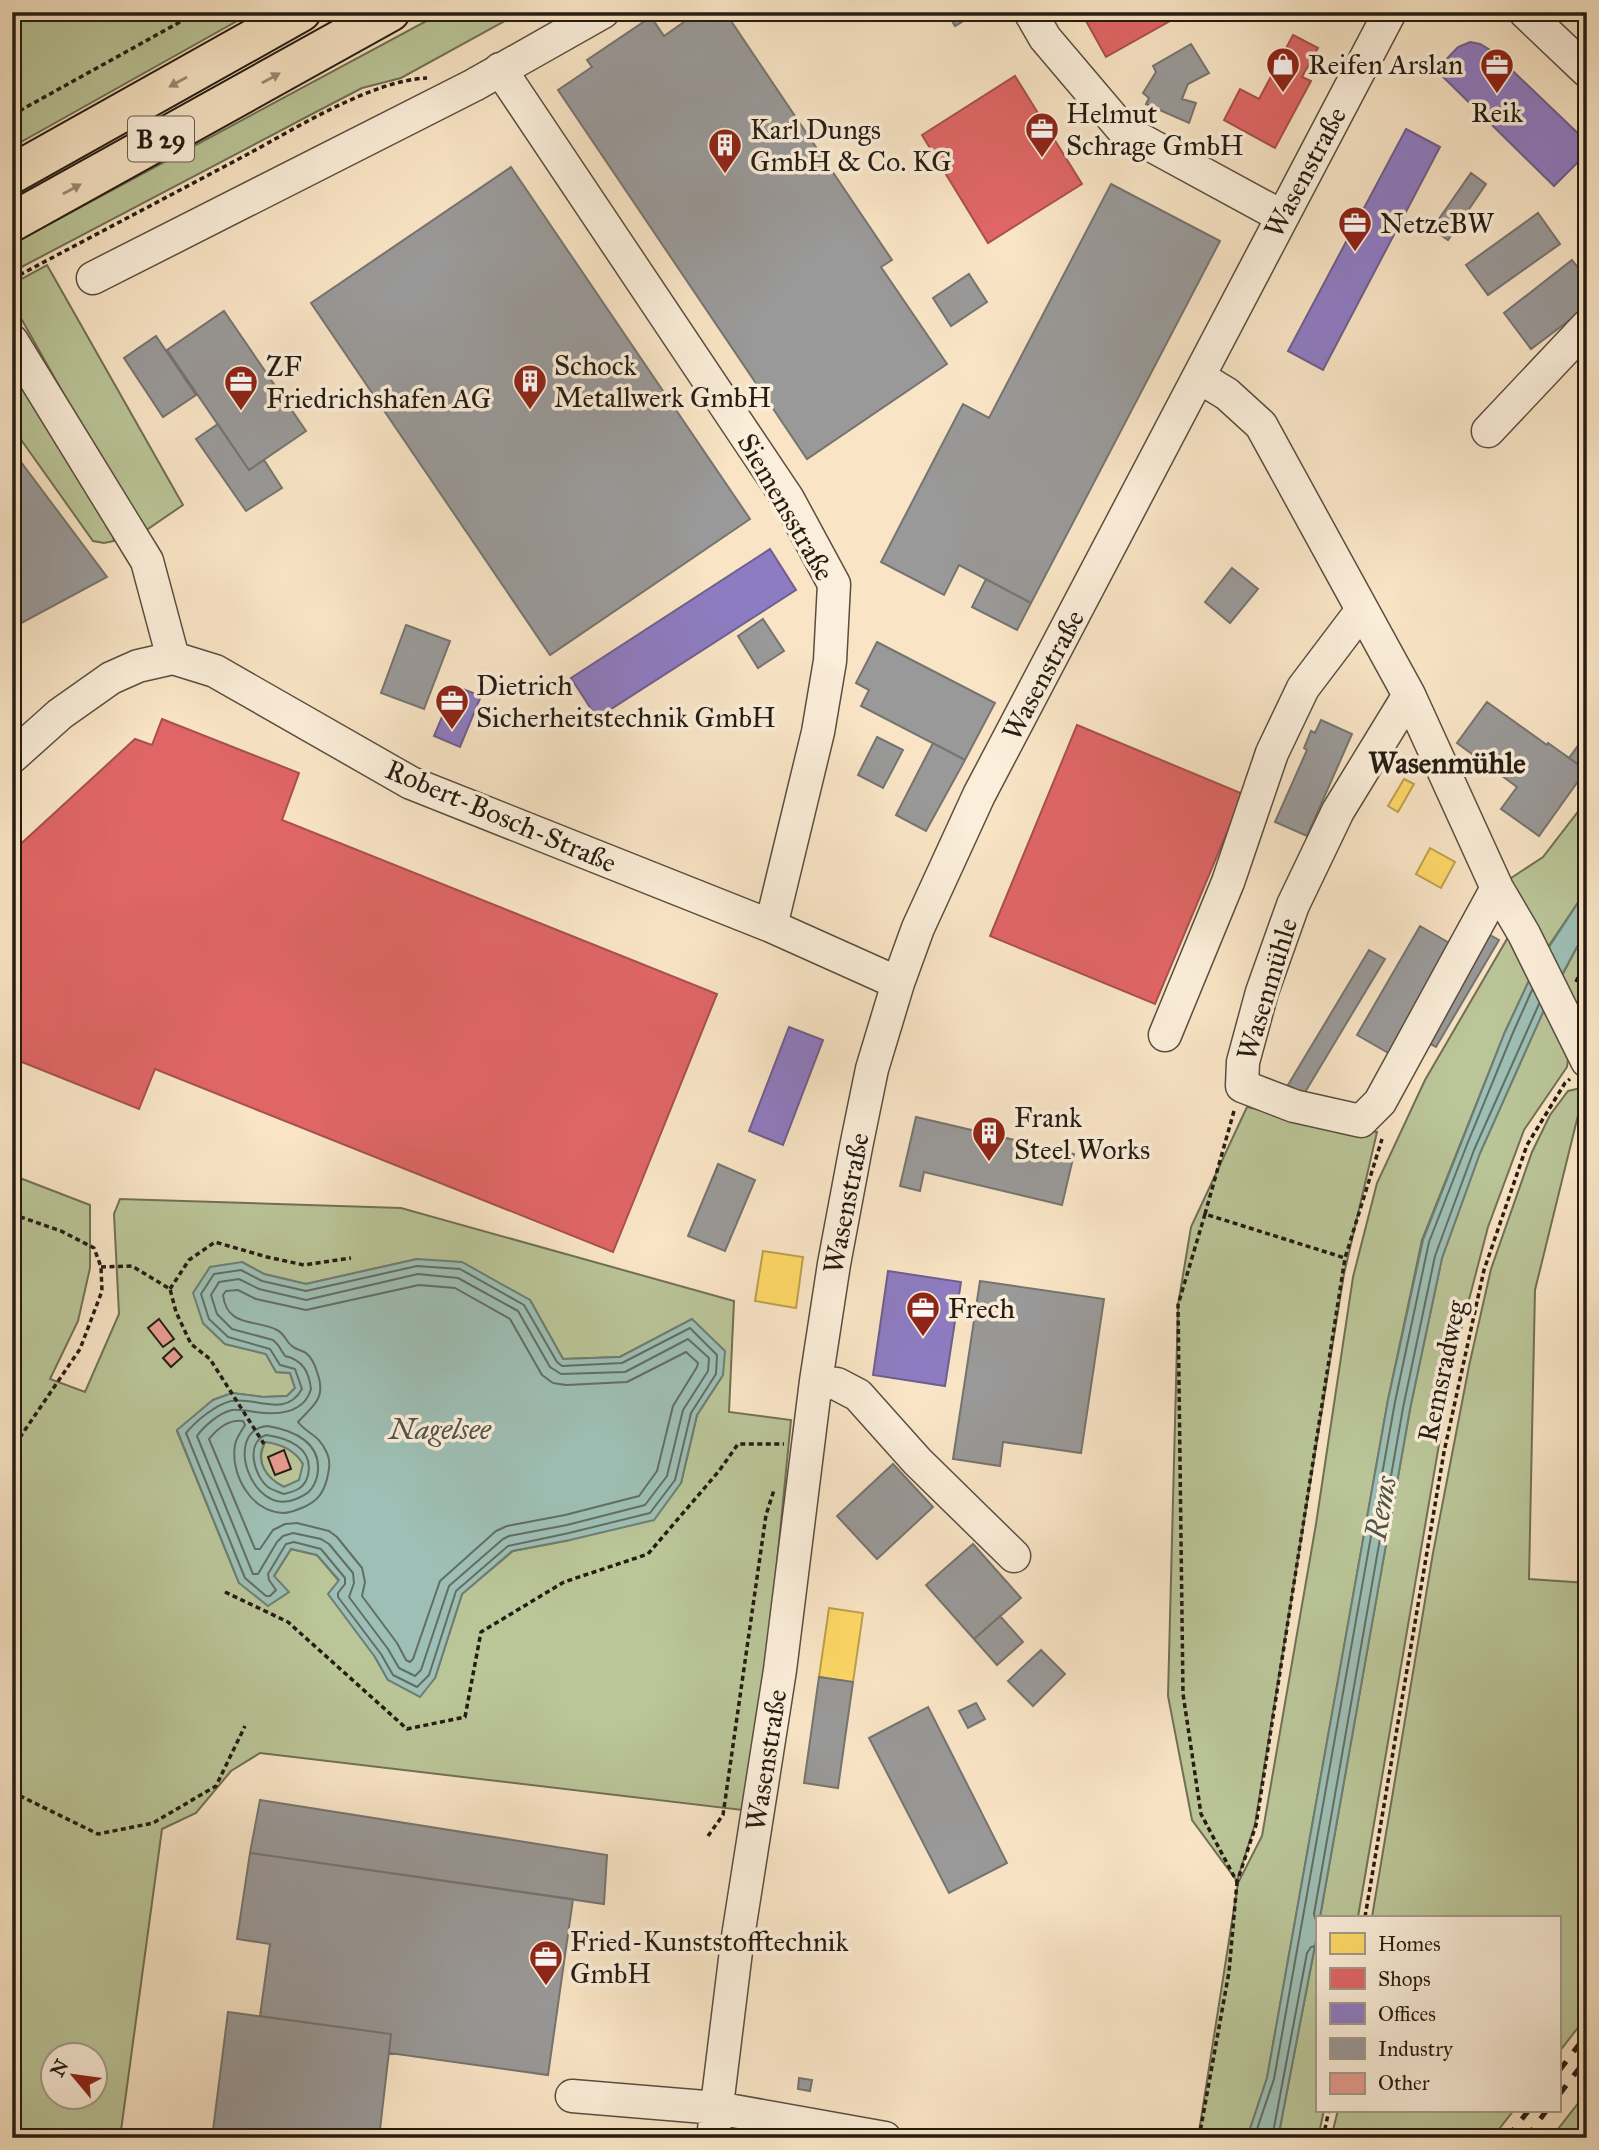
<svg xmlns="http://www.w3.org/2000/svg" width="1599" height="2150" viewBox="0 0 1599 2150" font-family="'IM FELL Great Primer',serif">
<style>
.green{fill:#bac598;stroke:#707055;stroke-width:2;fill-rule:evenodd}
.water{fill:#9ebfb5;stroke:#6e7e74;stroke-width:2;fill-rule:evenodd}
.homes{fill:#ffd966;stroke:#bea04d;stroke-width:2}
.shops{fill:#e06666;stroke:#a8504d;stroke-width:2}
.offices{fill:#8e7cc3;stroke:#6e5f8e;stroke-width:2}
.industry{fill:#999;stroke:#767470;stroke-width:2}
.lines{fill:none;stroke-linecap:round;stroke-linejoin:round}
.shore{stroke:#626e64;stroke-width:2}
.building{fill:#e69b8f;stroke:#251c12;stroke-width:2}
.minor-casing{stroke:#5a4e3f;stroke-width:35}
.highway-casing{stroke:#251c12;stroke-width:42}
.path{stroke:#251c12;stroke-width:3.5;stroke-dasharray:5 3.5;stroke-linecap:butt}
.minor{stroke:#fbeeda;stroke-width:32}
.highway{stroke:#f9e5c6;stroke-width:38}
.rail{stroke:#251c12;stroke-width:5;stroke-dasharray:12 12;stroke-linecap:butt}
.oneway{fill:#9a8b75}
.labels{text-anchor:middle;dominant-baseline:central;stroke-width:7;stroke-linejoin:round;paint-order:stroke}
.shield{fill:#fbeeda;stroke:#655b4e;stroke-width:2}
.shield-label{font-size:26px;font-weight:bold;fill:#251c12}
.poi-label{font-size:28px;fill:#251c12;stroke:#fbeeda;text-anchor:start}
.street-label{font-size:28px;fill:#251c12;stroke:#fbeeda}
.neighbourhood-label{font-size:30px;font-weight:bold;fill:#251c12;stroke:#fbeeda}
.water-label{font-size:30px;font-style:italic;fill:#4f554b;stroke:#fbeeda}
</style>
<rect width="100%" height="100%" fill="#f9e5c6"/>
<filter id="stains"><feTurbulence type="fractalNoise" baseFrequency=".00286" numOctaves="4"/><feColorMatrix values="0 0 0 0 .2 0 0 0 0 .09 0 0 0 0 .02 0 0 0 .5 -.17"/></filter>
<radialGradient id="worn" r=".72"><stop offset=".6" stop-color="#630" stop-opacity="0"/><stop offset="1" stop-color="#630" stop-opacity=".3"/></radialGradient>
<path class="green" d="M12,12h241l-241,135z
M443,12h78l-120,66 -39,10 -48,25 -302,159v-28z
M47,265l136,240 -41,28 -120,-213 -10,5v-41z
M12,367l99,157 3,17 -10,2 -11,-2 -81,-114z
M1587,800v89l-43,64 -36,-73 35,-23z
M1514,927l20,43 -29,62 -83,208 -34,160 -121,678 -20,60h-49l40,-255 24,-47 54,-312 37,-247 24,-94 48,-103z
M1587,928v102l-30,-45z
M1548,1001l22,41 -3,25 -43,63 -36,97 -34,130 -96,560h-38l90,-508 32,-151 38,-105z
M1585,1087l-50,203 -6,289 58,4v433l-28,36v-135h-187l61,-364 36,-187 22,-97 41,-117 18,-37 18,-24z
M1247,1107l101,22 29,3 -33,142 -89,550 -18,57 -45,-61 -24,-124 10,-391 13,-78z
M12,1175l78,30v63l-12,53 -28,58 35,13 34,-78 -5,-100 6,-15 281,9 333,93 -5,111 62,8 -24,245 -25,145 -482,-57 -29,18 -35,42 -34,16 -42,309h-108zM417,1259l113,41 33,59 57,-2 72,-38 31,56 -26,40 -16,68 -111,57 -57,11 -51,43 -27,84 -47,2 -13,-23 -36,-76 -22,-26 -26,-6 -17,27 -35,7 -62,-152 36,-31 19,-7 31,4 24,-1 8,-8 -5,-15 -14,-1 -10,-18 -41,-10 -22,-21 39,-61 22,12 42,10zM52,2056h42v42h-42z
M266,1441c16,4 29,9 37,23l-3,16 -16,7c-18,-9 -30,-26 -18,-46z
M1317,1935v175h7l-6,28h-40z
M1587,2092v46h-36z
M1338,2110h176l-22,28h-161z"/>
<path class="water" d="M1587,889v39l-39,73 -68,152 -38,105 -32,151 -90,508h-3v18l-39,203h-31l20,-60 121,-678 35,-160 82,-208 29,-62z
M417,1259l45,3 68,38 33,59 57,-2 72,-38 33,32 -2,24 -26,40 -16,68 -27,37 -84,20 -58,11 -50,43 -27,84 -15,19 -32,-17 -13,-23 -47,-63 11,-14 -22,-25 -26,-6 -17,27 15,16 -21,14 -29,-23 -62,-153 36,-30 19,-7 31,4 24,-1 8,-8 -5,-15 -14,-1 -10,-18 -41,-10 -22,-21 -10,-30 17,-26 32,-5 22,12 42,10zM265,1442c16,2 30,8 38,22l-4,16 -15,7c-18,-9 -30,-26 -19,-45z"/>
<path class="homes" d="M1404,779l10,5 -16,28 -10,-6z
M1430,848l25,14 -14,26 -25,-14z
M763,1251l40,6 -7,51 -41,-7z
M829,1608l34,5 -10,69 -34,-5z"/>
<path class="shops" d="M1081,12h105l-80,45z
M1293,35l25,13 -16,29 9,4 -36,67 -51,-28 16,-31 19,10z
M1015,76l67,108 -94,59 -66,-108z
M162,719l137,54 -17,47 435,174 -104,258 -458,-183 -16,40 -127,-51v-206l123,-113 17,6z
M1077,725l166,69 -88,210 -165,-68z"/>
<path class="offices" d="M1470,42l10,2 12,7 95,91v11l-33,33 -118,-116 22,-23z
M1406,129l34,18 -117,223 -35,-19z
M770,549l26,41 -199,128 -26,-40z
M455,686l26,10 -21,51 -26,-11z
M789,1027l34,13 -40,105 -34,-14z
M888,1271l73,11 -16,104 -72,-11z"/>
<path class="industry" d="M698,12h27l167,248 -11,7 66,97 -140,95 -249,-369 34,-23 -5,-7 64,-43 13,19z
M947,12h31l-23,14z
M1191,44l18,29 -21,11 -6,15 14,4 -7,20 -43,-19 3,-6 -6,-5 13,-21 -3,-6z
M511,167l239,352 -200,136 -239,-352z
M1471,173l15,11 -38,56 -16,-11z
M1111,184l109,57 -189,362 -72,-38 -15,30 -63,-33 82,-158 26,14z
M1538,213l22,31 -72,51 -22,-30z
M1572,260l15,19v28l-56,42 -27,-36z
M969,274l18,28 -36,24 -18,-28z
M224,311l82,120 -57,39 -82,-120z
M156,336l40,59 -33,22 -39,-59z
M218,424l31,46 15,-10 18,28 -36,23 -50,-72z
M12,450l95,127 -95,51z
M1232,568l26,21 -28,34 -25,-21z
M986,579l45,24 -14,27 -45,-23z
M763,619l21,32 -26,17 -20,-32z
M406,625l44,16 -26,68 -43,-16z
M877,642l118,61 -30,57 -104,-54 8,-16 -13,-7z
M1487,702l60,43 1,-2 38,27 -47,66 -38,-27 16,-22 -60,-44z
M1321,720l31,14 -45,102 -32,-14 32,-72 -3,-2 7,-17 4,2z
M1587,733v38l-18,-13z
M877,737l26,13 -20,38 -25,-13z
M933,743l32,17 -39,71 -30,-16z
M1420,926l33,19 -63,109 -33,-19z
M1485,932l14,8 -63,107 -15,-8z
M1369,950l16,9 -81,135 -16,-9z
M916,1117l158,37 -12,51 -138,-33 -4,19 -20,-5z
M718,1164l37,16 -30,71 -37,-15z
M980,1281l124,18 -23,154 -78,-11 -3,24 -47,-7z
M893,1464l40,43 -56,52 -40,-43z
M973,1544l48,54 -47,41 -48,-54z
M1000,1616l23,26 -26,23 -23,-26z
M1041,1650l24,24 -32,32 -25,-25z
M819,1677l34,5 -15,106 -34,-5z
M976,1703l9,16 -17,9 -9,-17z
M928,1707l79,156 -58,30 -80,-155z
M260,1800l347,55 -3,49 -354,-51z
M250,1853l323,46 -25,176 -159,-22 2,-19 -131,-18 10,-72 -33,-5z
M228,2012l163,22 -12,104h-167z
M799,2078l13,2 -2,11 -12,-2z"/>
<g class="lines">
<path class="shore" d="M417,1266l43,3 64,36 33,57 5,4 60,-3 68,-35 27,27 -1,19 -25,39 -16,67 -25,33 -81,20 -61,13 -52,45 -27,84 -12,12 -24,-12 -12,-21 -43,-57v-4l7,-9v-6l-24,-29 -27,-7 -8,2 -18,30 1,6 7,10 -6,6h-4l-21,-18 -59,-145c10,-12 29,-28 45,-32 24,-5 54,18 71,-12l-7,-20 -15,-4 -10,-16 -42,-12 -19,-18 -8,-25 13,-20 27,-4 21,11 44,10z
M418,1274l40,4 60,33 32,56 11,7 64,-2 63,-33 21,19 -1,13 -25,39 -16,66 -22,29 -78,20 -58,11 -6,3 -54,47 -28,84 -6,6 -16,-8 -11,-19 -39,-52 5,-14 -1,-10 -24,-29 -8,-5 -28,-6 -10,3 -6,6 -19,32h-5l-56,-138c7,-10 22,-23 35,-26 7,-1 16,1 23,2 21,3 49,2 56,-23 -2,-17 -8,-29 -26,-33l-7,-11 -5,-5 -41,-11 -15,-15 -6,-19 8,-13 20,-3 20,10 47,11z
M419,1285l36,3 55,31 32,56 11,8 13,2 61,-3 59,-30 12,11 -1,4 -24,39 -16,65 -18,25 -74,19 -58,11 -11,5 -56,50 -27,78 -3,3 -4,-2 -9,-17 -35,-47 3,-14 -3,-14 -25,-31 -8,-6 -32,-8 -12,1 -12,6 -13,19h-5l-46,-110c8,-10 20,-20 34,-18l2,4c-4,7 -9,13 -10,20 -5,29 16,67 48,68 7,0 14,-3 21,-6 13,-6 19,-13 23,-28 2,-9 4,-17 0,-26 -8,-19 -20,-19 -29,-31 15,-17 29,-23 19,-50 -2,-7 -5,-14 -11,-19 -4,-3 -10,-3 -14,-7 -6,-4 -7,-12 -15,-16 -21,-11 -50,-2 -54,-35l3,-4 12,-1 18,9 50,11z
M267,1426c28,4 57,18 50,51 -4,13 -9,17 -21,22 -44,19 -74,-68 -29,-73z
M266,1435c22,3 48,13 42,40 -3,13 -12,16 -24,19 -5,-2 -12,-4 -16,-7 -14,-11 -23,-44 -2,-52z
M1317,1923l-3,-9 89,-506 32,-152 39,-106 65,-146
M1254,2138l20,-59 121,-677 34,-160 39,-100 44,-107 20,-45
M1272,2138l35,-185 4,-6 6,-1"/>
</g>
<path class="building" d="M159,1319l15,20 -11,8 -15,-19z
M174,1348l8,9 -11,10 -8,-9z
M284,1450l7,19 -16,6 -7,-18z"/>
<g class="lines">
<g class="minor-casing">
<path id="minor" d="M1030,12l15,26 78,92 158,86
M1525,12l62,59
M500,69l288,430 46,85 -4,77 -12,71 -47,194
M93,278l381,-193 129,-73
M12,341l135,220 26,97
M1199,377l28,17 34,31 148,270 88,193 27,46 63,127
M1488,431l99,-105
M1409,695l-71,116 -45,94 -31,87 -19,70 -1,24 52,20 67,15 19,-19 117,-214
M12,757l48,-43 51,-36 27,-12 35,-8 42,13 196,112 360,143 127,57
M1165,1035l63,-153 44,-129 31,-65 59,-78
M816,1381l21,3 21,11 59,66 97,95
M572,2096l145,12 168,30
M713,2138l24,-195 43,-273 36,-289 18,-117 22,-117 16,-78 26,-86 20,-55 61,-133 411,-783"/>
</g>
<g class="highway-casing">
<path id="highway" d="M12,174l289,-162
M12,222l378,-210"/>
</g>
<path class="path" d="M12,115l186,-103
M12,279c79,-42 157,-83 236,-125 48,-26 125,-74 179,-76
M1576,982l11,-25
M1234,1111l-29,103 140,44 37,-119
M12,1214l49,17 33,17 7,19 1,24 -22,58 -68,100
M1205,1214l-27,91 5,389 18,120 36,68 19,-57 89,-567
M101,1267l31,-1 38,23 6,23 15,32 19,15 54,85
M170,1289l19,-29 26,-18 52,15 37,8 47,-7
M225,1592l63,30 119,107 58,-12 16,-85 83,-50 84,-28 71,-83 19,-27h46
M12,1792l86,42 55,-11 63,-37 29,-60
M708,1836l15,-21 43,-300 8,-25
M1365,1917l79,-465 40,-182 43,-125 38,-62 5,-4
M1199,2138l30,-166 8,-90
M1323,2138l6,-28"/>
<use href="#minor" class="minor"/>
<use href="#highway" class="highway"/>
<path class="rail" d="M1559,2071l28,-37
M1559,2095l28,-37
M1507,2138l22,-28
M1526,2138l21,-28"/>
</g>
<defs><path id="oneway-solid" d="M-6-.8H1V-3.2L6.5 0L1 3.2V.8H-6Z" transform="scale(1.75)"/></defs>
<g class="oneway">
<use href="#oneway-solid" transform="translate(271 78) rotate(-29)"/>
<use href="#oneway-solid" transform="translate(178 82) rotate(151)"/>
<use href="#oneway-solid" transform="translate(72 189) rotate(-29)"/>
</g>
<defs>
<g id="shop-pin" transform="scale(1.75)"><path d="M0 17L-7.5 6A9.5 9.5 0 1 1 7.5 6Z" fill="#8f2418" stroke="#fbeeda"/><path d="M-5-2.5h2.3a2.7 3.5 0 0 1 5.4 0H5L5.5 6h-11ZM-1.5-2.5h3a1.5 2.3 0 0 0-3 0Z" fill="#fff"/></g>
<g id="office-pin" transform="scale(1.75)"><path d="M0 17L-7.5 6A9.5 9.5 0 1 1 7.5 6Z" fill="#8f2418" stroke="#fbeeda"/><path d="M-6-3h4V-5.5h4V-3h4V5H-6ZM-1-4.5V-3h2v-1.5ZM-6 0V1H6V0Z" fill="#fff"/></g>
<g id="building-pin" transform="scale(1.75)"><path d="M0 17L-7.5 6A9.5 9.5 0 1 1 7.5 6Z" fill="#8f2418" stroke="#fbeeda"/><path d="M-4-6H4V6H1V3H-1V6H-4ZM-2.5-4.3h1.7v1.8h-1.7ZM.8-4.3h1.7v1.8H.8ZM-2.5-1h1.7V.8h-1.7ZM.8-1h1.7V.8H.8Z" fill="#fff"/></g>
</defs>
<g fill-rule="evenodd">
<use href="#shop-pin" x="1283" y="64"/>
<use href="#office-pin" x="1497" y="65"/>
<use href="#office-pin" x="1042" y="129"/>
<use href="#building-pin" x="725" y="145"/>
<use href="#office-pin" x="1355" y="223"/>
<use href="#building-pin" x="530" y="381"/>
<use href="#office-pin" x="241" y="382"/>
<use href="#office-pin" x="452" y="701"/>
<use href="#building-pin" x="989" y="1133"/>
<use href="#office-pin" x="923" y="1308"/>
<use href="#office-pin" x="546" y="1957"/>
</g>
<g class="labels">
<rect class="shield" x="128" y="116.5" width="66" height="45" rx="5"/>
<g class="shield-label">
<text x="161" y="139">B 29</text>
</g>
<g class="poi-label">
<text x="1308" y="64">Reifen Arslan</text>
<text x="1497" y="112" text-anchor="middle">Reik</text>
<text x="1066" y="113">Helmut<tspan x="1066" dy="32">Schrage GmbH</tspan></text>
<text x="750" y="129">Karl Dungs<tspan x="750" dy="32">GmbH &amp; Co. KG</tspan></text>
<text x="1380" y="223">NetzeBW</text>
<text x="554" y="365">Schock<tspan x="554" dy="32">Metallwerk GmbH</tspan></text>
<text x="266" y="366">ZF<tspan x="266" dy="32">Friedrichshafen AG</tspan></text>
<text x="476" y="685">Dietrich<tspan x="476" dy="32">Sicherheitstechnik GmbH</tspan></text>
<text x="1014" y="1117">Frank<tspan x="1014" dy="32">Steel Works</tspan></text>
<text x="948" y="1308">Frech</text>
<text x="570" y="1941">Fried-Kunststofftechnik<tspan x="570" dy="32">GmbH</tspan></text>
</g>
<g class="street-label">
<text transform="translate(1305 172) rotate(-62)">Wasenstraße</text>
<text transform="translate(786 507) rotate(60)">Siemensstraße</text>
<text transform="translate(1043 675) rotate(-62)">Wasenstraße</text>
<text transform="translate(501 816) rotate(23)">Robert-Bosch-Straße</text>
<text transform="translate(1267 989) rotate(-73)">Wasenmühle</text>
<text transform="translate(846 1203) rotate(-79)">Wasenstraße</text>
<text transform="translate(1442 1371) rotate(-78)">Remsradweg</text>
<text transform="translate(766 1760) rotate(-81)">Wasenstraße</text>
</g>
<g class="neighbourhood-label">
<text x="1447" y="763">Wasenmühle</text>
</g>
<g class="water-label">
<text x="440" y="1429">Nagelsee</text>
<text transform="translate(1381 1508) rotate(-80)">Rems</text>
</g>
</g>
<rect width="1599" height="2150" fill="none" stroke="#f9e5c6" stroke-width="42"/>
<rect x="14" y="14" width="1571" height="2122" fill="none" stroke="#251c12" stroke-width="3.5"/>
<rect x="21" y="21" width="1557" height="2108" fill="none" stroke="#251c12" stroke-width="2"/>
<rect x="1316" y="1916" width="245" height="196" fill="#fbeeda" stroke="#a59a8a" stroke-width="2"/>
<rect x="1330" y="1933" width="35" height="21" fill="#ffd966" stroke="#a59a8a" stroke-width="2"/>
<text x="1378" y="1951" font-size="21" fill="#251c12">Homes</text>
<rect x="1330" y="1968" width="35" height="21" fill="#e06666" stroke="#a59a8a" stroke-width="2"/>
<text x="1378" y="1986" font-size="21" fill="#251c12">Shops</text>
<rect x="1330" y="2003" width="35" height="21" fill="#8e7cc3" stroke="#a59a8a" stroke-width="2"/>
<text x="1378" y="2021" font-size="21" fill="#251c12">Offices</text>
<rect x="1330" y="2038" width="35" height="21" fill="#999999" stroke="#a59a8a" stroke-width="2"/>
<text x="1378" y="2056" font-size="21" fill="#251c12">Industry</text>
<rect x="1330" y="2073" width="35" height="21" fill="#e69b8f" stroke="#a59a8a" stroke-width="2"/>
<text x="1378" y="2090" font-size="21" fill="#251c12">Other</text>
<g transform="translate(74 2076) rotate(299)"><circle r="33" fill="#fbeeda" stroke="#a59a8a" stroke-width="2"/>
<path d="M0-5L12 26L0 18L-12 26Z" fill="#8f2418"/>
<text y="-10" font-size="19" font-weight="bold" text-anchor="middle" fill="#251c12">N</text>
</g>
<rect width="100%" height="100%" filter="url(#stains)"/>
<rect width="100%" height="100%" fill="url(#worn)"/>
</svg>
